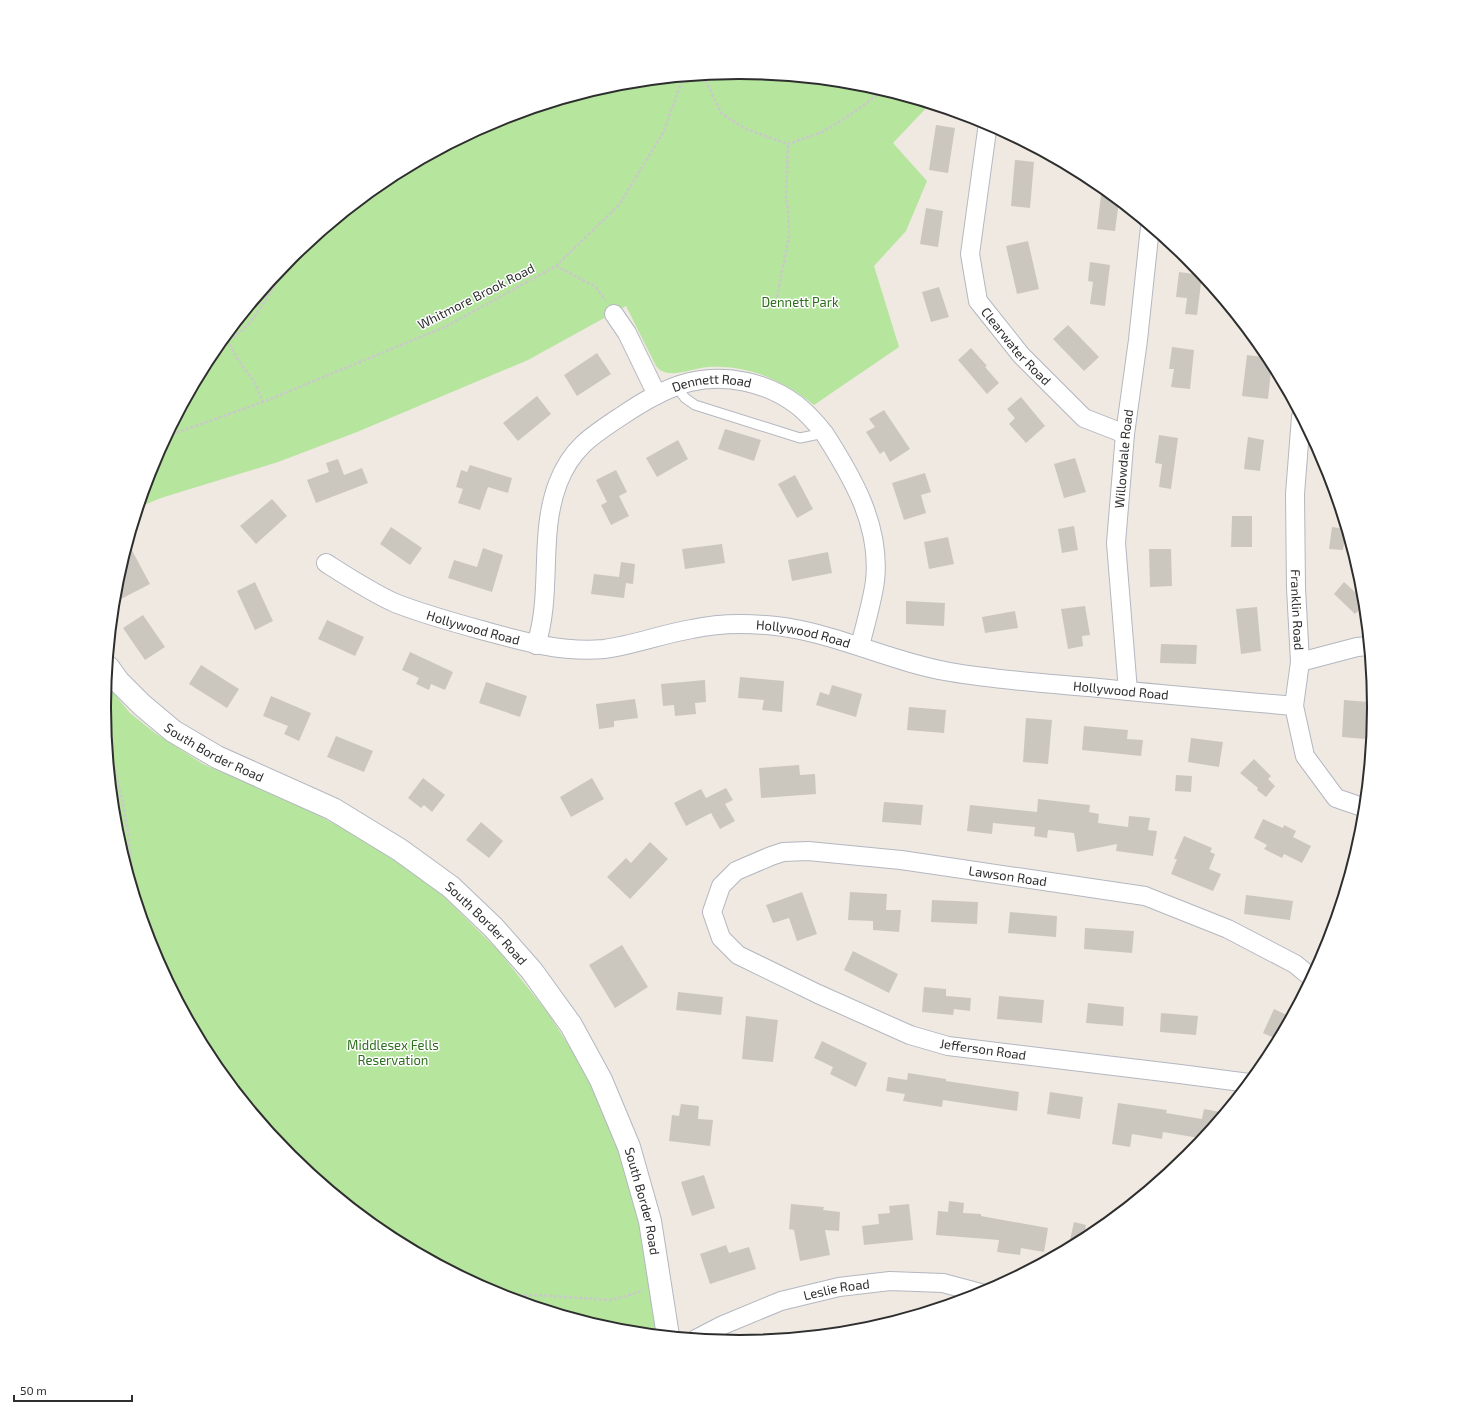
<svg xmlns="http://www.w3.org/2000/svg" width="1479" height="1415" viewBox="0 0 1479 1415" font-family="'Exo 2',sans-serif">
<style>
.green{fill:#b6e59e}
.building{fill:#cbc7bf}
.lines{fill:none;stroke-linecap:round;stroke-linejoin:round}
.lane-casing{stroke:#b4b7c1;stroke-width:11}
.street-casing{stroke:#b4b7c1;stroke-width:20}
.secondary-casing{stroke:#b4b7c1;stroke-width:24}
.path{stroke:#c9c9c9;stroke-width:2.5;stroke-dasharray:3 2;stroke-linecap:butt}
.lane{stroke:#fff;stroke-width:9}
.street{stroke:#fff;stroke-width:18}
.secondary{stroke:#fff;stroke-width:22}
.labels{text-anchor:middle;dominant-baseline:central;stroke-width:3;stroke-linejoin:round;paint-order:stroke}
.street-label{font-size:13px;fill:#2e2e2e;stroke:#fff}
.park-label{font-size:13px;fill:#2c6e1b;stroke:#fff}
.rim{fill:none;stroke:#2e2e2e;stroke-width:2}
</style>
<rect width="100%" height="100%" fill="#efe9e1"/>
<path class="green" d="M740,72l124,12 66,20 -37,39 34,38 -21,50 -32,35 25,81 -85,58c-30,-25 -66,-40 -106,-38 -16,1 -41,14 -52,-1l-30,-60 -98,54 -171,72 -79,30 -117,36 -22,9 13,-43 59,-110 79,-96 97,-79 110,-59 119,-36z
M106,684l24,29 25,20 48,31 105,46 46,24 54,34 34,27 55,54 51,64 25,39 22,40 28,62 15,59 19,122 -42,-4 -119,-36 -110,-59 -96,-79 -79,-97 -59,-110 -36,-119 -12,-124z"/>
<path class="building" d="M936,125l19,3 -7,45 -19,-3z
M1015,160l19,2 -4,46 -19,-2z
M1101,195l13,2 5,4 -4,30 -18,-2z
M926,208l17,3 -5,36 -18,-3z
M1028,241l11,48 -22,5 -11,-48z
M1090,262l20,3 -5,41 -15,-2 3,-22 -5,-1z
M1179,272l23,3 -5,40 -12,-1 2,-16 -11,-1z
M939,287l10,30 -18,5 -9,-30z
M1068,325l31,32 -15,14 -31,-32z
M1172,347l22,3 -4,39 -19,-2 3,-18h-5z
M971,348l16,18 -2,1 14,16 -12,11 -29,-34z
M597,353l14,21 -34,22 -13,-21z
M1247,355l23,3 2,4 -4,37 -26,-3z
M537,396l14,18 -33,27 -15,-18z
M1021,397l24,29 -19,17 -17,-19 6,-6 -8,-9z
M884,410l26,39 -20,13 -6,-11 -4,3 -14,-22 9,-5 -6,-8z
M725,429l36,11 -7,21 -36,-12z
M1159,435l19,3 -7,51 -12,-2 3,-23 -7,-1z
M1248,437l16,3 -4,31 -16,-2z
M678,440l10,19 -31,18 -11,-19z
M1075,458l11,34 -22,6 -10,-34z
M338,459l6,16 18,-7 6,15 -52,20 -9,-23 22,-8 -3,-9z
M470,465l42,13 -4,15 -20,-6 -8,23 -22,-7 5,-14 -7,-2 5,-17 6,2z
M616,470l11,22 -8,4 10,20 -18,9 -10,-20 6,-3 -11,-22z
M925,473l6,19 -10,3 5,18 -22,7 -12,-37z
M795,475l18,34 -16,9 -19,-34z
M272,499l15,17 -31,28 -16,-18z
M1232,516h20v31h-21z
M1074,526l4,24 -16,3 -4,-24z
M391,527l31,21 -12,17 -30,-21z
M1332,527l14,2 -3,21 -14,-1z
M948,537l6,27 -25,5 -5,-27z
M128,543l22,41 -31,16 -4,-8 1,-9z
M722,544l3,19 -40,6 -3,-20z
M483,548l20,7 -11,37 -44,-14 6,-18 23,7z
M1149,549h22l1,37 -22,1z
M828,552l4,21 -40,8 -4,-21z
M621,562l14,2 -2,20 -7,-1 -2,15 -33,-4 3,-20 25,3z
M255,582l18,39 -18,9 -18,-39z
M1344,582l21,19v3l-10,10 -21,-20z
M906,601l39,2 -1,23 -38,-2z
M1085,606l5,29 -8,1 1,10 -15,3 -7,-40z
M1257,607l4,44 -20,3 -5,-45z
M1015,611l3,17 -33,5 -3,-16z
M143,615l22,32 -20,13 -22,-32z
M327,620l37,17 -9,19 -37,-17z
M1161,644l36,1 -1,19 -36,-1z
M410,652l43,20 -8,18 -14,-6 -2,6 -13,-6 3,-6 -17,-8z
M201,665l38,24 -12,19 -38,-24z
M740,677l44,4 -2,31 -20,-2 2,-10 -26,-2z
M705,680l1,22 -11,1 1,11 -21,2 -1,-11 -11,1 -2,-22z
M486,682l41,14 -7,21 -41,-14z
M832,685l30,9 -6,23 -40,-12 4,-13 9,3z
M271,696l40,17 -12,28 -15,-7 4,-8 -25,-10z
M635,699l3,19 -24,3v6l-15,2 -3,-25z
M1344,700l25,2 -3,37 -24,-2z
M909,707l37,3 -2,23 -37,-3z
M1026,718l26,2 -4,44 -25,-2z
M1084,726l44,4 -1,9 16,1 -2,16 -59,-6z
M336,736l37,15 -9,21 -37,-15z
M1191,738l32,4 -4,25 -31,-5z
M1254,759l17,17 -3,3 7,7 -9,11 -9,-7 1,-2 -18,-15z
M799,765l1,10 15,-1 1,20 -55,4 -2,-30z
M1176,775l16,1 -1,16 -16,-1z
M423,778l22,17 -13,17 -8,-7 -3,3 -13,-10z
M592,778l12,21 -33,18 -11,-20z
M726,788l7,12 -8,4 10,17 -15,8 -9,-16 -25,13 -12,-23 27,-14 5,9z
M1038,799l52,6 -1,7 10,2 -1,9 30,4 1,-11 21,2 -2,12 9,1 -4,25 -37,-5 1,-7 -40,8 -3,-19 -26,-3 -1,8 -13,-2 1,-9 -42,-4 -1,11 -25,-3 3,-26 67,7z
M884,802l39,3 -2,20 -39,-3z
M1263,819l20,9 1,-3 12,6 -3,6 18,9 -9,17 -18,-9 -2,4 -18,-9 3,-4 -13,-7z
M481,822l22,19 -14,17 -23,-18z
M1184,836l28,12 -2,4 5,2 -6,15 12,5 -8,17 -42,-17 6,-15h-3z
M650,842l18,17 -38,40 -23,-22 19,-19 5,5z
M802,892l15,42 -20,7 -8,-23 -16,5 -7,-18z
M850,892l37,2 -1,16h15l-2,22 -26,-2v-9l-25,-1z
M1246,895l47,6 -3,19 -46,-6z
M932,900l46,2 -1,22 -46,-2z
M1010,912l47,4 -1,21 -48,-4z
M1085,928l49,3 -2,22 -48,-4z
M622,945l26,42 -33,21 -26,-43z
M853,951l45,23 -9,19 -45,-23z
M924,987l22,2v7l25,2 -1,13 -16,-2 -1,6 -31,-3z
M678,992l45,5 -2,18 -45,-5z
M999,996l45,4 -2,23 -45,-4z
M1088,1003l36,4 -1,19 -37,-3z
M1274,1009l17,8 -12,23 -16,-7z
M1161,1013l37,3 -2,19 -36,-3z
M746,1016l32,4 -5,42 -31,-3z
M822,1041l45,22 -11,24 -26,-13 3,-7 -19,-9z
M908,1073l38,6v2l73,11 -2,19 -74,-11 -1,7 -39,-6 2,-7 -19,-3 2,-14 19,3z
M1050,1092l33,5 -3,22 -33,-5z
M1118,1103l49,7 -1,3 36,6 2,-10 21,4 -27,33 1,-8 -36,-6 -1,7 -30,-5 -2,13 -18,-3z
M681,1104l18,2 -1,13 15,1 -3,26 -41,-5 3,-26 7,1z
M704,1175l11,33 -23,8 -11,-34z
M949,1201l15,2 -1,10 18,1v2l67,12 -4,24 -23,-4 -1,7 -23,-3 2,-12 -63,-5 2,-24 10,1z
M791,1204l33,3 -1,3 17,2 -1,19 -14,-1 5,25 -30,6 -6,-31 -5,-1z
M909,1204l4,36 -49,5 -2,-19 17,-2 -1,-10 12,-1 -1,-7z
M1074,1222l12,3 -3,16 -15,8z
M726,1245l3,8 20,-6 7,22 -46,15 -10,-30z"/>
<g class="lines">
<g class="lane-casing">
<path id="lane" d="M676,386l9,12 10,7 105,33 24,-5"/>
</g>
<g class="street-casing">
<g id="street">
<path id="s1" d="M988,123l-18,131 8,47 43,54 63,63 41,16"/>
<path d="M614,314l13,19 30,62"/>
<path id="s2" d="M1301,417l-6,77 1,94 4,74 -6,44 11,50 31,42 29,10"/>
<path id="s3" d="M326,563c22,14 45,29 69,40 28,11 57,19 86,27 40,11 81,23 123,19 30,-4 58,-15 88,-20 27,-6 56,-6 84,-3 60,7 115,36 174,46 46,8 93,11 139,15 68,7 136,13 205,19"/>
<path id="s4" d="M536,645c17,-52 2,-110 22,-162 13,-34 33,-47 62,-66 22,-15 45,-29 70,-35 36,-9 78,1 107,23 10,8 19,18 27,28 29,45 57,93 51,148 -3,22 -10,44 -15,65"/>
<path d="M1300,662l57,-15 12,-1"/>
<path id="s5" d="M1128,691l-12,-148 9,-109 13,-94 12,-113"/>
<path id="s6" d="M1249,1083l-69,-9 -232,-28 -38,-11 -92,-41 -80,-39 -17,-17 -9,-26 9,-26 15,-15 35,-15 12,-4 25,-1 93,9 244,36 83,33 67,35 17,14"/>
<path id="s7" d="M696,1339l27,-14 58,-24 58,-14 51,-6 53,2 41,11"/>
</g>
</g>
<g class="secondary-casing">
<g id="secondary">
<path id="s8" d="M108,667l10,14 24,24 31,26 44,26 116,52 67,41 51,37 42,40 39,44 39,54 30,55 28,67 21,74 18,115"/>
</g>
</g>
<path class="path" d="M703,76l19,38 24,15 42,15 34,-12 28,-17 34,-25
M556,266l40,21 9,13
M777,297l12,-61 -1,-26 -2,-13 2,-53
M223,339c22,5 57,-62 65,-79
M227,340l13,23 14,18 9,21
M167,436l96,-34 184,-76 109,-60 63,-61 44,-72 20,-55
M108,746c14,45 23,91 24,138
M504,1297l31,-2 76,5 22,-6 10,-4"/>
<use href="#lane" class="lane"/>
<use href="#street" class="street"/>
<use href="#secondary" class="secondary"/>
</g>
<g class="labels">
<g class="street-label">
<text transform="translate(476 296) rotate(-27)">Whitmore Brook Road</text>
<text stroke="none"><textPath href="#s1" startOffset="239">Clearwater Road</textPath></text>
<text stroke="none"><textPath href="#s4" startOffset="357">Dennett Road</textPath></text>
<text stroke="none"><textPath href="#s5" startOffset="233">Willowdale Road</textPath></text>
<text stroke="none"><textPath href="#s2" startOffset="193">Franklin Road</textPath></text>
<text stroke="none"><textPath href="#s3" startOffset="162">Hollywood Road</textPath></text>
<text stroke="none"><textPath href="#s3" startOffset="498">Hollywood Road</textPath></text>
<text stroke="none"><textPath href="#s3" startOffset="822">Hollywood Road</textPath></text>
<text stroke="none"><textPath href="#s8" startOffset="138">South Border Road</textPath></text>
<text stroke="none"><textPath href="#s6" startOffset="910">Lawson Road</textPath></text>
<text stroke="none"><textPath href="#s8" startOffset="462">South Border Road</textPath></text>
<text transform="translate(983 1049) rotate(8)">Jefferson Road</text>
<text stroke="none"><textPath href="#s8" startOffset="786">South Border Road</textPath></text>
<text stroke="none"><textPath href="#s7" startOffset="150">Leslie Road</textPath></text>
</g>
<g class="park-label">
<text x="800" y="302">Dennett Park</text>
<text x="393" y="1045">Middlesex Fells<tspan x="393" dy="15">Reservation</tspan></text>
</g>
</g>
<path d="M0 0H1479V1415H0ZM111 707a628 628 0 1 1 1256 0a628 628 0 1 1-1256 0Z" fill="#fff" fill-rule="evenodd"/>
<path class="rim" d="M111 707a628 628 0 1 1 1256 0a628 628 0 1 1-1256 0Z"/>
<path d="M14 1395v6h118v-6" fill="none" stroke="#2e2e2e" stroke-width="2"/>
<text x="20" y="1395" font-size="12" fill="#2e2e2e" stroke="#ffffff" stroke-width="3" paint-order="stroke">50 m</text>
</svg>
